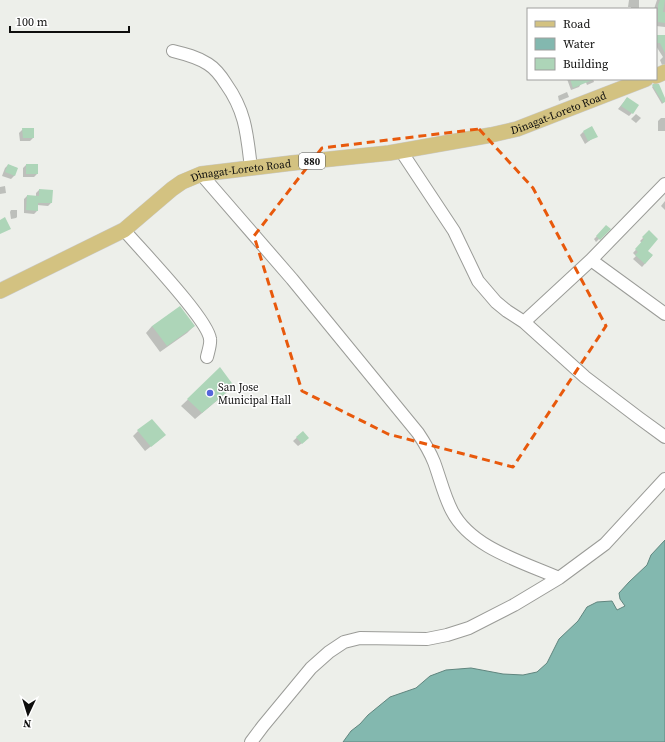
<svg xmlns="http://www.w3.org/2000/svg" width="665" height="742" viewBox="0 0 665 742" font-family="'Source Serif 4',serif">
<style>
.water{fill:#83b8af;stroke:#60857e}
.shadow{fill:#0003}
.building{fill:#add5b8}
.lines{fill:none;stroke-linecap:round;stroke-linejoin:round}
.minor-casing{stroke:#9b9c98;stroke-width:14}
.major-casing{stroke:#cacaca;stroke-width:16}
.minor{stroke:#fff;stroke-width:12}
.major{stroke:#d3c281;stroke-width:15}
.marked{fill:none;stroke:#e8590c;stroke-width:3;stroke-dasharray:8 5;stroke-linejoin:round}
.poi-dot{fill:#5565db;stroke:#fff;stroke-width:1.5}
.labels{text-anchor:middle;dominant-baseline:central;stroke-width:3;stroke-linejoin:round;paint-order:stroke}
.shield{fill:#fff;stroke:#565656;stroke-width:1}
.shield-label{font-size:10px;font-weight:bold;fill:#0e0e0d}
.street-label{font-size:11px;fill:#0e0e0d;stroke:#fff}
.poi-label{font-size:11px;fill:#0e0e0d;stroke:#fff;text-anchor:start}
</style>
<rect width="100%" height="100%" fill="#edefea"/>
<path class="water" d="M665,540v202h-322l8,-11 9,-7 8,-9 22,-18 26,-9 14,-12 16,-6 25,-2 32,6 20,1 14,-3 10,-9 12,-24 19,-18 9,-14 10,-5 15,-1 5,9 8,-4 -5,-7 -1,-6 10,-11 18,-17 4,-10z"/>
<path class="shadow" d="M629,0h10v9h-8v-2h-3z
M657,0h8v27l-9,-1v-17h-2z
M656,36h9v28l-3,1 -2,-5 3,-3 -7,-11z
M567,79h13l1,5 -2,3 -8,3z
M586,79h7l1,3 -7,3 -2,-5z
M653,86l12,14 -1,2 -2,2 -10,-17z
M567,92l2,5 -10,4 -1,-5z
M627,98l5,15 -3,3 -11,-7z
M636,114l5,4 -5,5 -5,-4z
M661,118h4v13h-7v-10z
M23,129l10,9 -3,3h-10l-1,-8z
M583,132l13,4 -11,8 -5,-9z
M8,165l9,3 -3,8 -3,3 -9,-3 3,-8z
M26,165l11,9 -3,3h-11v-9z
M5,186l1,7 -6,1v-7z
M39,190l13,1 -1,12 -3,3 -11,-1v6l-3,3 -10,-1v-14l3,-3 9,1v-4z
M665,201v9l-4,-4z
M11,210h6v7l-1,1 -5,1 -1,-7z
M606,227l3,2 -13,13 -2,-3z
M649,232l-3,19 6,5 -10,11 -9,-8 3,-3 -3,-3 9,-10 -2,-2z
M152,326h42l-7,7 -27,19 -14,-19z
M220,369l6,24 -31,26 -14,-13z
M138,431l21,9 -14,11 -12,-15z
M303,432l2,9 -7,5 -5,-5z"/>
<path class="building" d="M660,0h5l-2,12h2v11l-7,-1v-17z
M656,35h9v18l-5,-10h-4z
M570,79h25l-22,9z
M653,84h6l6,14v4l-2,1 -11,-18z
M627,97l12,8 -6,9 -12,-8z
M592,126l6,11 -10,4 -5,-10z
M22,128h12v10h-11z
M8,164l10,4 -3,8 -10,-4z
M26,164h12v10h-12z
M39,189l14,1 -1,13h-14v8l-12,-1 1,-15 12,1z
M5,217l6,12 -11,5v-14z
M606,225l5,4 -11,11 -4,-4z
M649,230l9,9 -10,12 5,4 -8,9 -10,-9 3,-3 -3,-3 9,-10 -2,-2z
M180,306l15,20 -28,20 -15,-20z
M220,367l14,19 -32,27 -15,-14z
M152,419l14,16 -15,12 -14,-17z
M303,431l6,7 -7,6 -6,-7z"/>
<g class="lines">
<g class="minor-casing">
<path id="minor" d="M173,51c12,3 24,6 35,13 8,5 13,12 18,20 20,28 21,51 25,84
M401,151l53,80 24,50 18,21 11,9 17,11
M201,174l91,105 126,154c6,9 12,19 16,29 6,16 10,34 18,49 19,37 71,51 107,67
M124,230c16,19 84,89 86,109 1,5 -2,13 -3,18
M591,260l74,-76
M665,314l-74,-54 -67,62 61,55 54,41 26,19
M251,742l12,-16 48,-58 18,-16 15,-10 16,-4 67,1 20,-4 22,-7 45,-23 45,-27 46,-34 60,-65"/>
</g>
<g class="major-casing">
<g id="major">
<path d="M656,76l9,-4"/>
<path id="s1" d="M0,291l124,-61 48,-41 10,-7 19,-8 91,-11 97,-10 102,-18 26,-6 129,-50"/>
</g>
</g>
<use href="#minor" class="minor"/>
<use href="#major" class="major"/>
</g>
<path class="marked" d="M479,129l54,59 73,138 -93,141 -125,-33 -86,-43 -48,-155 68,-88z"/>
<circle class="poi-dot" cx="210" cy="393" r="4"/>
<g class="labels">
<rect class="shield" x="299" y="153" width="26" height="16" rx="3"/>
<g class="shield-label">
<text x="312" y="161">880</text>
</g>
<g class="street-label">
<text stroke="none"><textPath href="#s1" startOffset="598">Dinagat-Loreto Road</textPath></text>
<text stroke="none"><textPath href="#s1" startOffset="274">Dinagat-Loreto Road</textPath></text>
</g>
<g class="poi-label">
<text x="218" y="387">San Jose<tspan x="218" dy="13">Municipal Hall</tspan></text>
</g>
</g>
<rect x="527" y="8" width="130" height="72" fill="#ffffff" stroke="#9f9f9e"/>
<rect x="535" y="21" width="20" height="6" fill="#d3c281" stroke="#9f9f9e"/>
<text x="563" y="28" font-size="12" fill="#0e0e0d">Road</text>
<rect x="535" y="38" width="20" height="12" fill="#83b8af" stroke="#9f9f9e"/>
<text x="563" y="48" font-size="12" fill="#0e0e0d">Water</text>
<rect x="535" y="58" width="20" height="12" fill="#add5b8" stroke="#9f9f9e"/>
<text x="563" y="68" font-size="12" fill="#0e0e0d">Building</text>
<g transform="translate(28 714) rotate(184)" stroke="#ffffff" stroke-width="3" paint-order="stroke">
<path d="M0-3L7 15L0 10L-7 15Z" fill="#0e0e0d"/>
<text y="-6" font-size="11" font-weight="bold" text-anchor="middle" fill="#0e0e0d">N</text>
</g>
<path d="M10 26v6h119v-6" fill="none" stroke="#0e0e0d" stroke-width="2"/>
<text x="16" y="26" font-size="12" fill="#0e0e0d" stroke="#ffffff" stroke-width="3" paint-order="stroke">100 m</text>
</svg>
